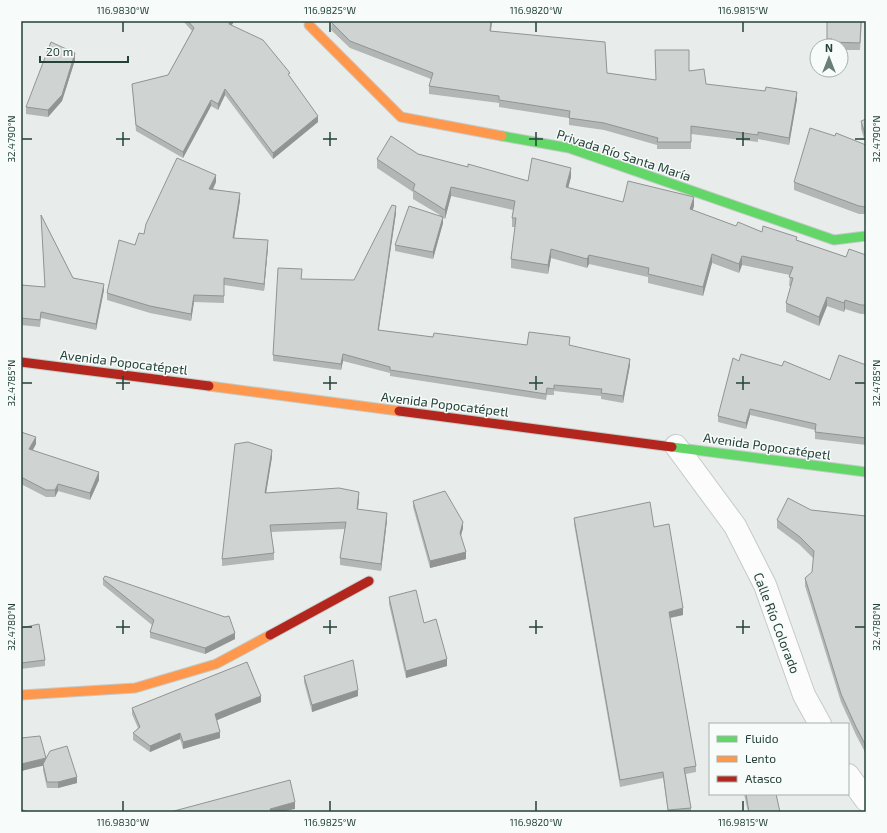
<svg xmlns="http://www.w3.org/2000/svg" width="887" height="833" viewBox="0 0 887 833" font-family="'Exo 2',sans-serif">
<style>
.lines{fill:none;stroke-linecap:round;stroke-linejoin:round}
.street-casing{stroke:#c5cac8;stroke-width:24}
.fast-casing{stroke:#c3cbc8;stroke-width:11}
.slow-casing{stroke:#c3cbc8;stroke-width:11}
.jam-casing{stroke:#c3cbc8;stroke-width:11}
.street{stroke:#fcfcfc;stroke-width:22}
.fast{stroke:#63d668;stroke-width:9}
.slow{stroke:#ff974d;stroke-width:9}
.jam{stroke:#b3261e;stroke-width:9}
.wall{fill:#b2b6b5}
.shaded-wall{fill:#919493}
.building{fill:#cfd4d2;stroke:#919493}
.ticks{fill:none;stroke:#24423a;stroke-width:1.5}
.labels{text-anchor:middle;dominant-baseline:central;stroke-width:3;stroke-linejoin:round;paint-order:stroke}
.street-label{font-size:13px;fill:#24423a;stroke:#f7fbf9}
.neatline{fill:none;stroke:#24423a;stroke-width:1.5}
.ticks-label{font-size:10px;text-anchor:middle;fill:#24423a}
</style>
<rect width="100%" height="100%" fill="#e8edeb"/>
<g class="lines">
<g class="street-casing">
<path id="street" d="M676,446l59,80 30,59 39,110 16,29
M848,775l18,25"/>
</g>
<g class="fast-casing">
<path id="fast" d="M502,136l67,12 265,92 32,-4
M672,447l194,25"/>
</g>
<g class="slow-casing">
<path id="slow" d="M309,25l92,92 101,19
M209,386l190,25
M21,695l114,-7 81,-24 54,-29"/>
</g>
<g class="jam-casing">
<path id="jam" d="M21,362l188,24
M399,411l273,36
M270,635l99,-54"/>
</g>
<use href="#street" class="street"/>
<use href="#fast" class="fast"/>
<use href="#slow" class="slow"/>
<use href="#jam" class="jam"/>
</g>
<path class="wall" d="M183,21h51l-2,4 58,52 28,45 -45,37 -48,-64 -7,15 -7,-4 -28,52 -47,-27 -4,-47 36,-9 24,-44z
M332,21h160l-1,10 116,42 49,7 33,-9 17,13 91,15 -8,46 -31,-6v3l-67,-8v15h-34v-4l-53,-15 -35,-5v-7l-70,-11v-4l-70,-9v-8l2,-7 -81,-31 -19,-18z
M827,21h35l-2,29h-19v-4h-14z
M75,60l-13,41 -14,16 -22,-3v-7z
M866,119v26l-5,-16v-8z
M866,145v69h-7l-65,-24v-8z
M418,154l50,13 60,14 43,-4 -3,11 55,14 71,4 -2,4 44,16 61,14 49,17 20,-2v59h-5l-16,-5 -1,3 -17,-6 -8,20 -33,-14v-9l5,-17h-2l1,-11 -48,-10 -3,8 -27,-10 -9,33 -55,-13v-6l-59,-13 -2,4 -36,-10 -3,16 -37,-6v-9l4,-32h-3v-9l1,-8 -62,-14 -6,23 -2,-1v5l-10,36 -38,-8v-6l45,-30 -27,-16v-7l-36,-24v-9z
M216,182l-3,8 27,10 -6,38 34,9 -4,44 -40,-6v18l-30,-1 -3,19 -41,-8 -43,-13v-7l28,-48 9,-11z
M396,213l-18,117 55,7 94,8h42l61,20 -7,38 -22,-4v-3l-47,-5v4h-7l-1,5 -156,-24v-3l-47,-12 -2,9 -68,-9v-6l81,-75z
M41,215l32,63 31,12 -8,40 -55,-12 -1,9 -19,-2v-40l24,2z
M739,361l91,19 36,-15v80l-51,-6v-9l-65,-15 -4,14 -28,-7v-6z
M21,432l15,12 -3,6 66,30 -9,20 -32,-9 -3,6h-9l-25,-13z
M272,457l-6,36 93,6 -1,10 29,11 -6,51 -41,-6v-7l5,-29 -74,3 3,21v7l-52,6v-7z
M413,501l50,27 -2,8 5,23 -36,9 -17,-61z
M811,510l55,6v238l-10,-19 -15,-33 -36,-116v-8l7,-6 2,-13 -14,-14 -23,-17v-8z
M574,518l80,9 29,88 -13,3 26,148v6l-10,2 5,34v4h-23l-5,-34 -43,9 -46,-263z
M103,579l132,60 -30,15 -55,-16v-6l2,-7 -49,-40z
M389,597l35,26 23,43 -41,12 -17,-74z
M21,628l24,32v6l-24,3z
M304,676l54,20 -46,16 -8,-30z
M261,702l-44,18 3,18 -37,11 -3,-10 -30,13 -17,-12v-7l5,-5 -6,-14v-6z
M46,759l31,24 -19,5h-11l-4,-18v-5l-22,6z
M744,794h32l4,18h-32z"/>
<path class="shaded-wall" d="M230,21h4l-5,9v-6z
M491,21h1l-2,17v-7z
M75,53v7l-13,41 -14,16v-7z
M225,89v6l-7,15v-6z
M797,92v7l-8,46v-7z
M211,100v6l-28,52v-6z
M318,116v6l-45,37v-6z
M571,168v9l-5,19v-9z
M216,175v7l-7,14v-7z
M451,187v9l-6,23v-9z
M240,193v7l-7,45v-7z
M694,197v9l-4,12v-9z
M396,206v7l-18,123v-6z
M443,217v6l-10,36v-7z
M268,240v7l-4,44v-7z
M551,249v9l-3,16v-9z
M712,254v9l-9,33v-9z
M589,255v9l-2,4v-9z
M742,256v9l-3,8v-9z
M104,284v6l-8,40v-6z
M194,295v7l-3,19v-7z
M827,297v9l-8,20v-9z
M845,300v9l-1,3v-9z
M343,354v7l-2,9v-6z
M630,359v6l-7,38v-7z
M750,409v6l-4,14v-6z
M36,437v7l-7,12v-7z
M272,450v7l-7,43v-7z
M99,472v8l-9,20v-7z
M58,484v7l-3,6v-7z
M359,492v7l-2,17v-7z
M387,513v7l-6,51v-7z
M463,522v6l-3,11v-6z
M466,552v7l-36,9v-7z
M22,555v6l-1,3v-6z
M683,608v7l-14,3v-6z
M235,633v6l-30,15v-6z
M447,659v7l-41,12v-7z
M358,690v6l-46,16v-7z
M261,696v6l-46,19v-7z
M220,732v6l-37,11v-7z
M180,733v6l-30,13v-6z
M46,758v7l-25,6v-7z
M77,777v6l-19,5v-6z
M295,802v7l-14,3h-11v-3z"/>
<path class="building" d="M188,21h42l-1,3 34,16 27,33 -2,1 30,42 -45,37 -48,-64 -7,15 -7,-4 -28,52 -47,-27 -4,-41 36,-9 26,-47z
M332,21h159l-1,10 115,11 2,31 49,7 -1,-30h34v21l15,-2 2,15 59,7 1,-4 31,5 -8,46 -31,-6v3l-67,-9v16h-34l1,-4 -54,-15 -35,-5 1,-7 -71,-11v-4l-70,-10 4,-13 -83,-32 -19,-19z
M827,21h34l-1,22 -28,-1v-3h-5z
M51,42l24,11 -13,42 -14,15 -22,-3z
M866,119v18l-5,-16z
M810,128l25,8 1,-3 30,12v62l-7,-1 -65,-24z
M391,136l27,18 50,13v-3l60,17 4,-23 39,10 -5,19 57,15 5,-21 66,16 -4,12 46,17 2,-4 24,10 1,-6 34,11 -1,3 50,17 3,-8 17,6v50h-5l-16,-5 -1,3 -17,-6 -8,20 -33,-14 7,-25 -4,-1 4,-10 -51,-11 -3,8 -27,-10 -9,33 -55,-13 1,-6 -60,-13 -2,4 -36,-10 -3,16 -37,-6 5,-41h-4l3,-17 -64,-14 -6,23 -32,-20 2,-6 -38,-25z
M177,158l39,17 -7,14 31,4 -7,45 35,2 -4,44 -40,-6v18l-30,-1 -3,19 -41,-8 -43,-13 12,-53 16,5 4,-12 5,1 2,-10z
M392,205l4,1 -18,124 55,7 1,-4 93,12 2,-13 41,5 -1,8 61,14 -7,37 -22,-3 1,-4 -48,-4v4l-7,-1 -1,6 -156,-24v-3l-47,-13 -2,10 -68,-9 5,-87 24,1 -1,10 53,1z
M409,206l34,11 -10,35 -38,-7z
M41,215l32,63 31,6 -8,40 -55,-12 -1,8 -19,-2v-33l24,2z
M741,354l41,12 2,-5 46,19 9,-25 27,10v73l-51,-6 1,-8 -66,-15 -4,14 -28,-7 15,-58 6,3z
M21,432l15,5 -7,12 70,23 -9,21 -32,-9 -3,6h-9l-25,-13z
M248,442l24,8 -7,43 74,-5 20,4 -2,17 30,4 -6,51 -41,-6 6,-36 -76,3 4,28 -52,6 13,-115z
M445,491l18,31 -3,11 6,19 -36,9 -17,-60z
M788,498l23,12 55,6v230l-10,-19 -15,-33 -36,-116 7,-6 2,-21 -14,-14 -23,-17z
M650,502l4,25 15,-3 14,84 -14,4 27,154 -12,2 7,40 -23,2 -5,-38 -43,8 -46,-262z
M105,576l120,41 4,-1 6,17 -30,15 -55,-16 4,-12 -51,-41z
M416,590l8,33 12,-4 11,40 -41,12 -17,-74z
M39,624l6,36 -24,3v-35z
M353,660l5,30 -46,15 -8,-29z
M247,662l14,34 -46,18 5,18 -37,10 -3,-9 -30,13 -17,-13 7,-6 -8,-19z
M40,736l6,22 -25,6v-26z
M67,746l10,31 -19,5h-11l-4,-18 7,-13z
M290,780l5,22 -25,7 1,3h-99l2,-1z
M746,794h30l4,18h-31z
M21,809l6,3h-6z"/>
<path class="ticks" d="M123,22v10M330,22v10M536,22v10M743,22v10M123,132v14M330,132v14M536,132v14M743,132v14M22,139h10M116,139h14M323,139h14M529,139h14M736,139h14M855,139h10M123,376v14M330,376v14M536,376v14M743,376v14M22,383h10M116,383h14M323,383h14M529,383h14M736,383h14M855,383h10M123,620v14M330,620v14M536,620v14M743,620v14M22,627h10M116,627h14M323,627h14M529,627h14M736,627h14M855,627h10M123,801v10M330,801v10M536,801v10M743,801v10"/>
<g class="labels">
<g class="street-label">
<text transform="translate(624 155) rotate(18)">Privada Río Santa María</text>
<text transform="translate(124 362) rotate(7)">Avenida Popocatépetl</text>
<text transform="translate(445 404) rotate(7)">Avenida Popocatépetl</text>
<text transform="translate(767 446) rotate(8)">Avenida Popocatépetl</text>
<text transform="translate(777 623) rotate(69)">Calle Río Colorado</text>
</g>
</g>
<rect width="887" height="833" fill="none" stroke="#f7fbf9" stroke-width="44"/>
<rect x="709" y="723" width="140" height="72" fill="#f7fbf9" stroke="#a3b1ad"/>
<rect x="717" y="736" width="20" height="6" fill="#63d668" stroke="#a3b1ad"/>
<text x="745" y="743" font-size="12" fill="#24423a">Fluido</text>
<rect x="717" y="756" width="20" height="6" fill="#ff974d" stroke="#a3b1ad"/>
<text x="745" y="763" font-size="12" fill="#24423a">Lento</text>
<rect x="717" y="776" width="20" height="6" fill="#b3261e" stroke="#a3b1ad"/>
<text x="745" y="783" font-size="12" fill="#24423a">Atasco</text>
<g transform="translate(829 58)"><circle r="19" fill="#f7fbf9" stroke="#a3b1ad"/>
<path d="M0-3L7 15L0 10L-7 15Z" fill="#697e78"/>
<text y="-6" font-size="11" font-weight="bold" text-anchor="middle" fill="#24423a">N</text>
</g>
<path d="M40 56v6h88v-6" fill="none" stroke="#24423a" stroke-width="2"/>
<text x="46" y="56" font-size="12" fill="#24423a" stroke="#f7fbf9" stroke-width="3" paint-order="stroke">20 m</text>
<rect x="22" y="22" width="843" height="789" class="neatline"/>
<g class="ticks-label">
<text x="123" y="14">116.9830°W</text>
<text x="330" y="14">116.9825°W</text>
<text x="536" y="14">116.9820°W</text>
<text x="743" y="14">116.9815°W</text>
<text transform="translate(11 139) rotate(-90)" y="4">32.4790°N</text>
<text transform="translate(876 139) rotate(-90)" y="4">32.4790°N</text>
<text transform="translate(11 383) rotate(-90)" y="4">32.4785°N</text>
<text transform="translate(876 383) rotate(-90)" y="4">32.4785°N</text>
<text transform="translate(11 627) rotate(-90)" y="4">32.4780°N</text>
<text transform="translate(876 627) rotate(-90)" y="4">32.4780°N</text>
<text x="123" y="826">116.9830°W</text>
<text x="330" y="826">116.9825°W</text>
<text x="536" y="826">116.9820°W</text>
<text x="743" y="826">116.9815°W</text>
</g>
</svg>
